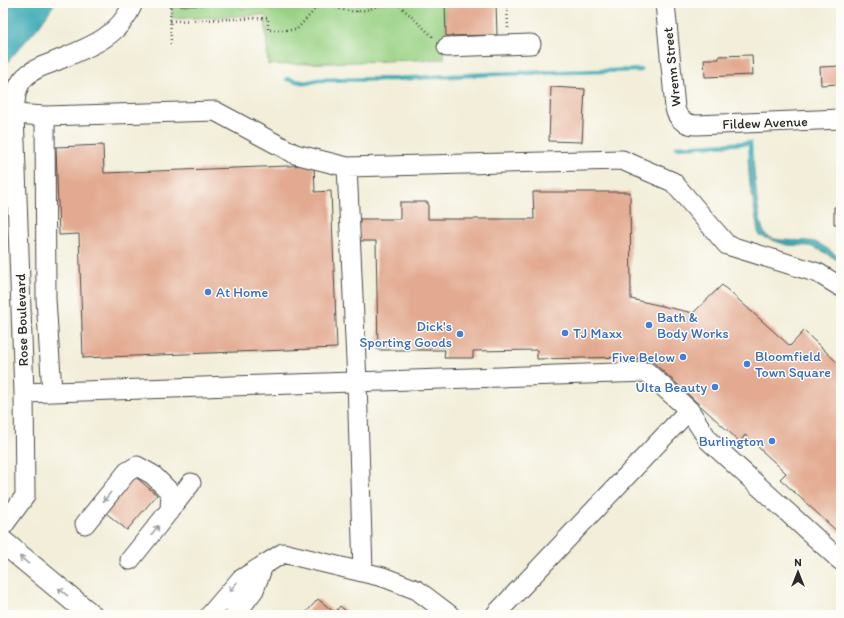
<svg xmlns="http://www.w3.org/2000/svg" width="844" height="618" viewBox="0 0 844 618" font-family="Itim,sans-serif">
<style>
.green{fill:#98d183;stroke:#627e57}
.water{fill:#3aabb5;stroke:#326b70}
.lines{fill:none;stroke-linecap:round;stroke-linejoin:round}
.stream{stroke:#3aabb5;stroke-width:4.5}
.building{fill:#e3aa91}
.minor-casing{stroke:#494845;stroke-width:21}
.highway-casing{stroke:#494845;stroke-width:24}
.path{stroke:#494845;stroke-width:2.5;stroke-dasharray:1 3;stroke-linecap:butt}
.minor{stroke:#fff;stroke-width:19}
.highway{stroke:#fff;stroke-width:22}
.oneway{stroke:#a0a0a0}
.shop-dot{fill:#3f7fe0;stroke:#fdfcf7;stroke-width:1.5}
.labels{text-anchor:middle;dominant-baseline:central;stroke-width:3;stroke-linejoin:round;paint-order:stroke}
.street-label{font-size:14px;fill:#2b2b2b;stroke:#fdfcf7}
.shop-label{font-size:14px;fill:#366cbe;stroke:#fdfcf7;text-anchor:start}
</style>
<rect width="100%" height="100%" fill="#fdfcf7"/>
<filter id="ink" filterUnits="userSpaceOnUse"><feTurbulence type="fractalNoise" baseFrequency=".025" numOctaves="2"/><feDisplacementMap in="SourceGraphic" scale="8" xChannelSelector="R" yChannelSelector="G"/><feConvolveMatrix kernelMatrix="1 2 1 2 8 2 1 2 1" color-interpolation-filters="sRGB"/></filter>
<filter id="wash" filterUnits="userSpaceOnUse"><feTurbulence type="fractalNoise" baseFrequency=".012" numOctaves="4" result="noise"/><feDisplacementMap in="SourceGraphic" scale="16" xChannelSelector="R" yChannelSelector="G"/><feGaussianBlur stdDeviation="0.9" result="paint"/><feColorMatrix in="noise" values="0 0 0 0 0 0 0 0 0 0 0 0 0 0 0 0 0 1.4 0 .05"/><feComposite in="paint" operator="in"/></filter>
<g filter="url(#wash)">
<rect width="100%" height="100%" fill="#f2eed9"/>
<path class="green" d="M205,3h35l1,5h33v-5h171l1,33 -2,23 -176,6 -3,-50 -93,4v-12l33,-2z"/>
<path class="water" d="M3,3h52l-16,23 -36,41z
M748,158l5,2c2,14 4,65 13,75 8,8 37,4 48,7 10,3 18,10 26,16l1,5 -5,-4 -16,-9 -11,-4 -22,-1 -27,-9 -2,-4 -5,-32 -3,-14z"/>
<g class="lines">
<path class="stream" d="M287,79l19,4 12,-3 75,-1 98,-5 150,-4
M677,147l73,-4 1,16"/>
</g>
<g id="blocks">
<path class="building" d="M180,3h25v2l-25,1z
M445,3h51l1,32 -51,1z
M752,55l1,20 -48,2 -1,-18h15v-3z
M841,66v18l-20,1 -1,-18z
M551,87l34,2 -3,53 -33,-1z
M103,145l1,28 210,-8 1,27 16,-1 6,157 -254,10 -4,-124 -20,1 -3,-88z
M533,192h97l1,107 62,14 29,-28 68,61 14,-15 37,35v169l-61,-56 6,-6 -41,-38 -5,7 -87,-80 -23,-5 -93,2v-9l-64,1v7h-29l1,-8h-67l-2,-109h-17l1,-22h40v-17h28v17h106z
M834,207h7v17h-7z
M131,473l26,22 -30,35 -26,-21z
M318,599l17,14 5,-7 11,9h-47z"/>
</g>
</g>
<g filter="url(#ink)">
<use href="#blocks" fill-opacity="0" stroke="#494845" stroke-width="1"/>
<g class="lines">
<g class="minor-casing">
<path id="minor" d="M665,3l10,105c2,11 10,17 22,17l144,-6
M447,47l84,-3
M14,114l31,2 170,-5 80,43 52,13 275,-7 51,22 54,63 91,28 23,14
M45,116l1,183 6,93
M347,167l10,215 6,189
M24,393l623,-21 42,38 20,31 132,120
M170,510l21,-27
M85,524l42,-52 10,-6 16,9 18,18 -1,17 -40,50
M3,526l22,-30 -1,-103 -10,-279c1,-12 1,-27 11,-37 7,-7 17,-11 26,-14 33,-14 68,-24 82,-60
M210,615l30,-35 43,-27 100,24 34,13 33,25
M235,615l19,-25 9,-24
M495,615l194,-205"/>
</g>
<g class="highway-casing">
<path id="highway" d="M3,542l88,73"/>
</g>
<path class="path" d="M170,3l1,41
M329,3c16,12 37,10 54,0
M357,3v9
M397,3l35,33v3
M507,3l1,25
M170,21l98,-3v12h28l25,-27"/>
<use href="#minor" class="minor"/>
<use href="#highway" class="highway"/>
</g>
<defs><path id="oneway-shaft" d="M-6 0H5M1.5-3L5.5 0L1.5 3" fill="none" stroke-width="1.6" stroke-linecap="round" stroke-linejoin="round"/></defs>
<g class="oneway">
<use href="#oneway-shaft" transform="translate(107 497) rotate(129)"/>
<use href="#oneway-shaft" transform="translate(155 530) rotate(-51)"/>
<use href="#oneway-shaft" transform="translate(24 560) rotate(-141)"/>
<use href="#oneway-shaft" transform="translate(233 587) rotate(131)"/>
<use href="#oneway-shaft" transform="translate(63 592) rotate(-140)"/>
</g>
</g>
<g class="shop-dot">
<circle cx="208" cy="292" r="4"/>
<circle cx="649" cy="325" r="4"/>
<circle cx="565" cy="333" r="4"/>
<circle cx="460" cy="334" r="4"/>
<circle cx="683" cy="357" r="4"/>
<circle cx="747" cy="364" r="4"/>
<circle cx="715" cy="387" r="4"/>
<circle cx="772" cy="441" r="4"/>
</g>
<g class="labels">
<g class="street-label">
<text transform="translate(672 67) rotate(-96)">Wrenn Street</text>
<text transform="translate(765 123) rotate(-2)">Fildew Avenue</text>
<text transform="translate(22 320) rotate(-92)">Rose Boulevard</text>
</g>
<g class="shop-label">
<text x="216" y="292">At Home</text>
<text x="657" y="317">Bath &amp;<tspan x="657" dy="16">Body Works</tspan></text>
<text x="452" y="326" text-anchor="end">Dick's<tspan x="452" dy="16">Sporting Goods</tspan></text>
<text x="573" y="333">TJ Maxx</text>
<text x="755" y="356">Bloomfield<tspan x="755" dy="16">Town Square</tspan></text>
<text x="675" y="357" text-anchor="end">Five Below</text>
<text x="707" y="387" text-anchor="end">Ulta Beauty</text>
<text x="764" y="441" text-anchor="end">Burlington</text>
</g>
</g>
<rect width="844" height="618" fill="none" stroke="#fdfcf7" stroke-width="16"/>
<g transform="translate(798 572)" stroke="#fdfcf7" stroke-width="3" paint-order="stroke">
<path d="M0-3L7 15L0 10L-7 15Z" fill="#2b2b2b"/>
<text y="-6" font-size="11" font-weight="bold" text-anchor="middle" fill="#2b2b2b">N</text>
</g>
</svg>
